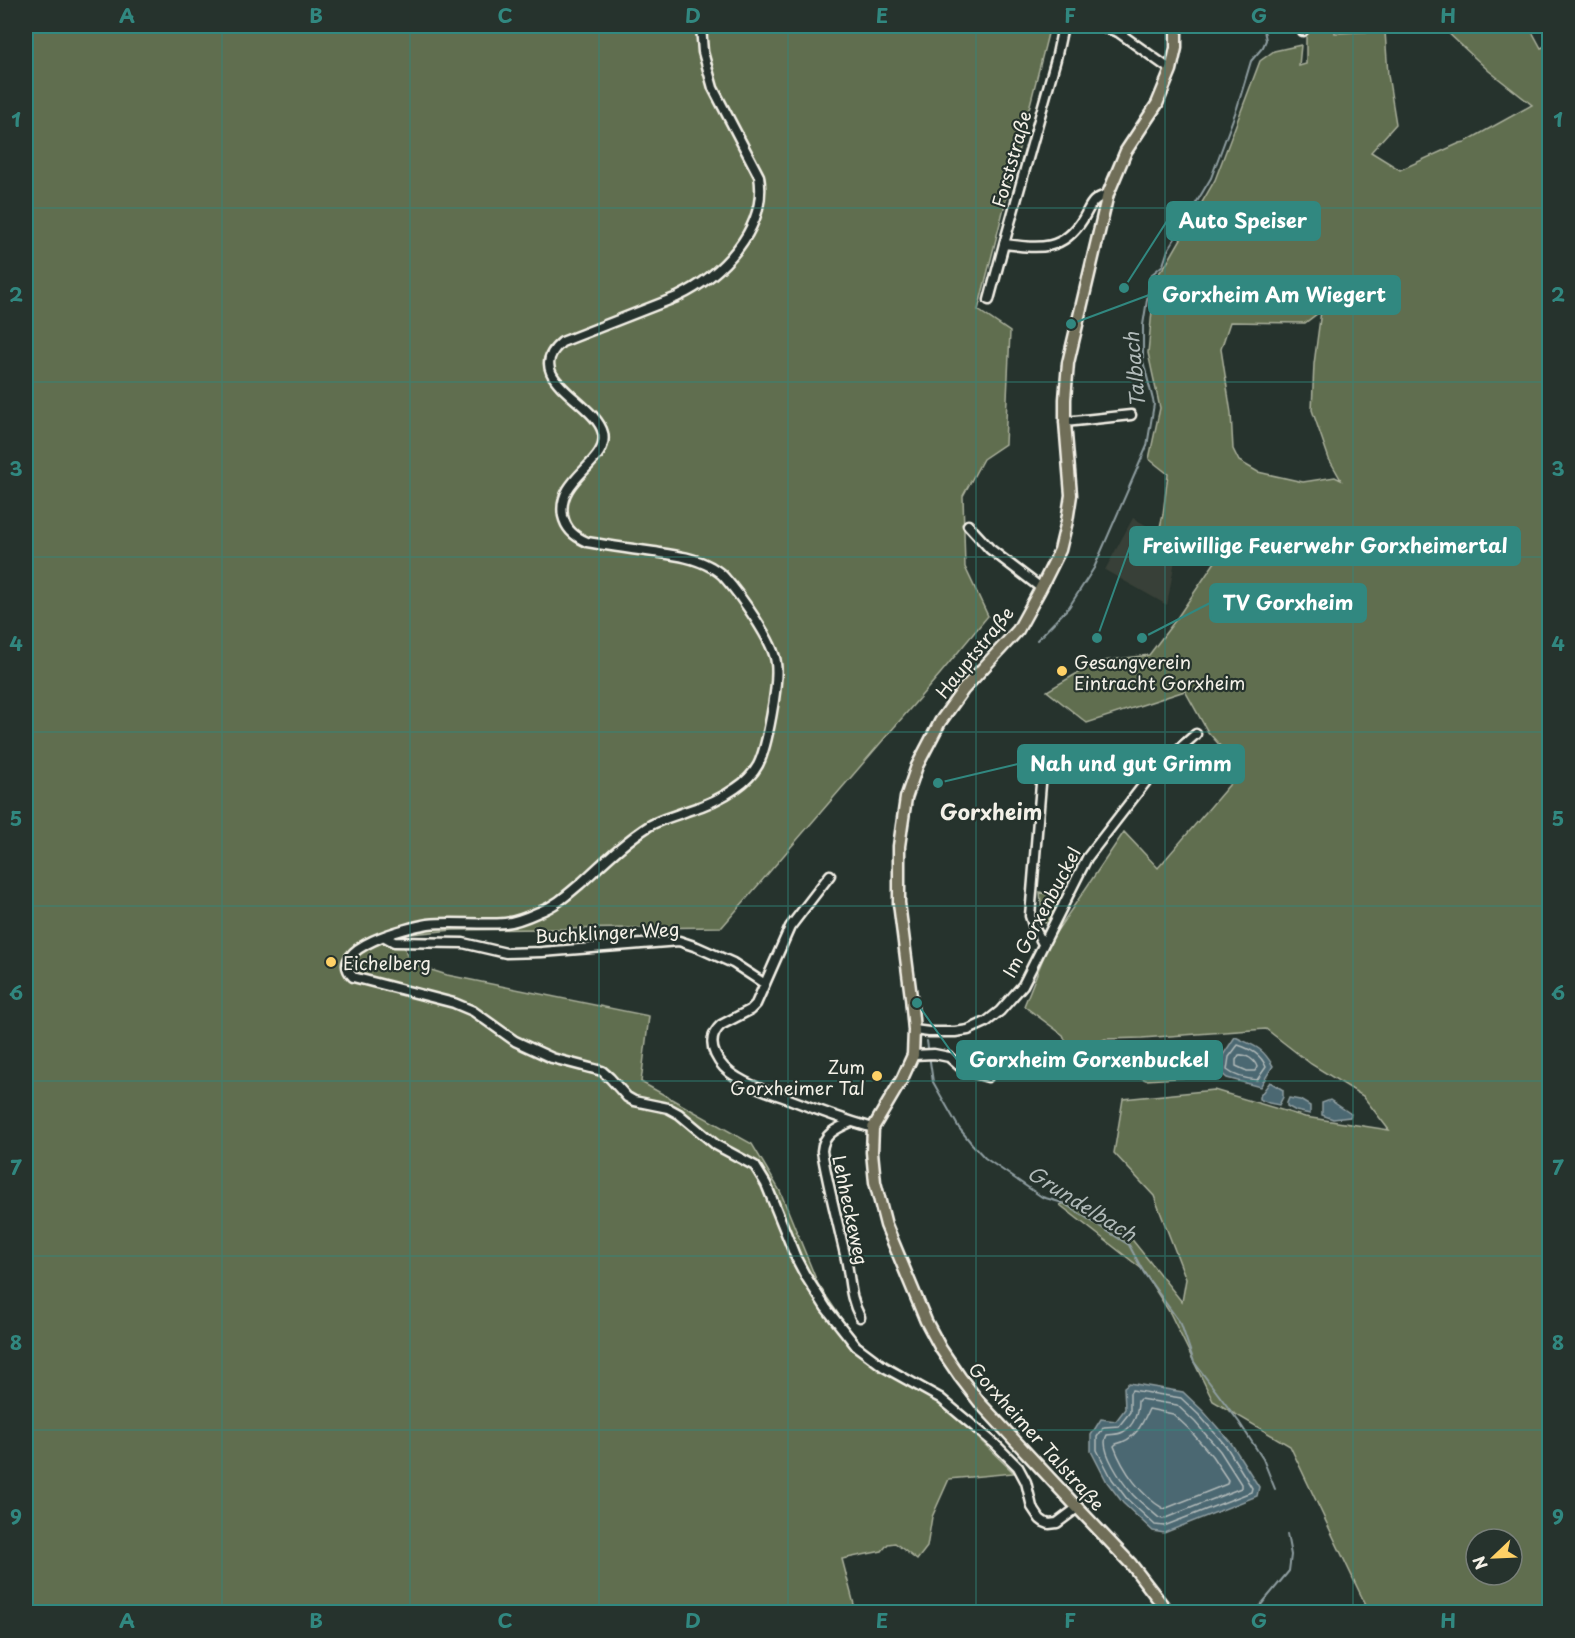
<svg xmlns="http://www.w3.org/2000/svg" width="1575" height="1638" viewBox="0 0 1575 1638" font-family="'Playpen Sans',sans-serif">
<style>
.built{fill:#394037}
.green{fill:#616e4f;stroke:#aab09c;stroke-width:1.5;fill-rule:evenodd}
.water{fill:#4c6772;stroke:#8f9ea1;stroke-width:1.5}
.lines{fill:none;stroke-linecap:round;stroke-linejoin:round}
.shore{stroke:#b1bab9;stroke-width:1.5}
.stream{stroke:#8f9ea1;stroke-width:2}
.minor-casing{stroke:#f4f1e8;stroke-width:13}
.major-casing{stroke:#f4f1e8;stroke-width:15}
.minor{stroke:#26332d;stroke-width:8}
.major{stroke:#706e59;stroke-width:10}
.grid{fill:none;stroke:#318880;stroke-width:1.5;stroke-opacity:0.55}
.poi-dot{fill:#ffd166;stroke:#26332d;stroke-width:2}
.labels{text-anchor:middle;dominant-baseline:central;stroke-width:4.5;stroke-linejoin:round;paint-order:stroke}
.street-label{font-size:18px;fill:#f4f1e8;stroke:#26332d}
.poi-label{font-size:18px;fill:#f4f1e8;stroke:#26332d;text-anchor:start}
.water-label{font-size:20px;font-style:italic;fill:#b1bab9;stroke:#26332d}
.quarter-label{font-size:21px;font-weight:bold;fill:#f4f1e8;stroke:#26332d}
.leader{fill:none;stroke:#318880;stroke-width:2}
.callout-dot{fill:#318880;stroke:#26332d;stroke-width:2}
.callout{fill:#318880;stroke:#318880;stroke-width:2}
.callout-label{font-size:20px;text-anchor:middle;font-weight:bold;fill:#fff}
.neatline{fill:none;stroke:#318880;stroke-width:2}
.grid-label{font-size:20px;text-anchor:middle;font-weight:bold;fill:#318880}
</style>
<rect width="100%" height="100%" fill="#26332d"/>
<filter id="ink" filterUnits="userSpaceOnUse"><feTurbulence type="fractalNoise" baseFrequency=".0167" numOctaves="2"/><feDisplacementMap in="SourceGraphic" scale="12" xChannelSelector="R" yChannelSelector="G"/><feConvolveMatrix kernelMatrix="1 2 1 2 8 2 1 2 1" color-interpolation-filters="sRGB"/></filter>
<g filter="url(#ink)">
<path class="built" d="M1133,518l45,25 -11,62 -62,-35z"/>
<path class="green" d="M26,26h1024l-72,284 32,22 -5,112 -22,15 -20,37 2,71 23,49 -48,58 -218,253 -269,3 -52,5 8,28 38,12 202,41 -8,66 111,62 28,47 38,93 25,37 19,23 9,8 31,18 41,34 71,69 -65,6 -17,38 -5,30 -10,13 -22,-17 -7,1 -6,7 -40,8 14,53h-830z
M1306,26h28l1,7 50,-2 3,44 8,49 -25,28 29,18 60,-27 5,-1 67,-37 -43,-34 -44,-41 1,-4h83l12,22 9,-4 -1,1568h-180l-79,-166 -77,-45 -43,-88 -28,-44 -82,-64 12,-5 54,32 56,70 4,-23 -32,-83 -40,-43 9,-54 91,-9 91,27 84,13 -26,-34 -52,-32 -45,-35 -124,9 -37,1 -33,16 -9,-20 -39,-29 26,-65 74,-109 34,36 84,-98 -34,-38 -23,-41 -98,32 -40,-32 49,-29 53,-7 28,-37 40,-59 -57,-32 3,-13 5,-40 -19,-15 11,-51 -12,-55 7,-75 12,-15 48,-83 45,-119 14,-10 27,-6 -2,21 7,-2zM1321,311l-7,53 -2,46 17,49 12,21 -6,-3 -32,5 -45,-10 -19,-11 -6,-12 -2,-36 -10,-64 9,-27 75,1zM1476,1539h36v36h-36z
M1040,892l23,8 -13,23h-5l-3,-8z
M1188,1047l4,30 -46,3 -7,-3 -2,-17 3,-5z"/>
<path class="water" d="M1235,1037c20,9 27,10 38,29l-13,21 -33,-9 -7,-6 3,-17z
M1270,1082l13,8v7l-4,8 -10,-2 -10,-4v-2z
M1289,1098l11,2 10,6v8l-14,-3 -9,-5v-3z
M1330,1100l21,14 -1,3 -17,2 -11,-4v-12z
M1129,1383l54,9 21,20 27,31 28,44 -2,9 -93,37 -11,-2 -30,-28 -16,-21 -16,-31v-16l10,-16 15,2 9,-12 -1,-22z"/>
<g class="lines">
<path class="shore" d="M1238,1045c12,4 23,9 28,22l-9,13c-9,-1 -23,-4 -30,-10l2,-13z
M1239,1055c7,-1 16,5 18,12l-2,4h-8l-11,-5v-6z
M1132,1390l49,8 19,18 26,30 26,42 -1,4 -87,34 -9,-1 -28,-26 -15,-20 -15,-29v-13l7,-10 15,-1 11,-14v-19z
M1140,1399l37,6 18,17 25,29 21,33v4l-78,31 -4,-1c-9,-8 -18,-15 -26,-23 -10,-12 -35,-46 -26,-60 5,-1 11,0 16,-3 11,-6 15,-19 15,-31z
M1149,1409l24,5 15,14 24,28 16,24 -1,4 -63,25c-23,-13 -41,-39 -50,-63l2,-2c19,-4 26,-19 33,-35z"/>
<path class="stream" d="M1037,640l32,-33 25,-39 53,-122 7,-42 -11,-43v-36l8,-50 12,-10 5,-15 43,-72 26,-70 14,-47 12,-14 3,-7 -2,-10 -3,-4
M927,1041l6,41 26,46 13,16 13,14 57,39 21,6 66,42 15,28 37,51 13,38 45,60 24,37 12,30
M1255,1612l34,-41 2,-16 -4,-21"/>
<g class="minor-casing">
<path id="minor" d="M701,26l2,26 10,36 46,88c9,53 -38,100 -82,121l-115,45c-43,35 34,60 41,91 7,30 -47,44 -40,83 3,14 12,21 24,26 23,4 45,7 67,10 20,3 39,5 57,15 5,3 11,7 14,11 15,17 49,64 51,85 3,20 -9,85 -18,102 -5,9 -13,17 -22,23 -14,10 -32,18 -49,23 -12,5 -26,8 -38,15 -25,16 -47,38 -69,58 -13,11 -25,22 -41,28 -11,5 -23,10 -34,11 -26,2 -52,-2 -77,1 -18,3 -104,24 -75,53l101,26 19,8 42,30 37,17 50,13 8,7 17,19 7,4 34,7 11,6 37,31 39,21 11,18 30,74 9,17 21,33 30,38 28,21 56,31 55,46 23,23 8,15 6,25 8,12 4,3 5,2 8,-1 20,-15
M1099,26l19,6 53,38
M1302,26l1,5
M1004,244c33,4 58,9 79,-25 9,-15 7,-19 25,-25
M989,300l15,-56 52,-185 7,-33
M1065,422l66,-7
M968,525l22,24 51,39
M1043,760l-13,156 3,9 10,19
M830,875l-40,52 -34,77 -6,6 -29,15c-20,18 -1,43 17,53 16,10 34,15 51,21 28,11 56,21 84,29
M385,937l9,5 69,1 43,10 36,-1 137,-11 18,6 36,16 32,21
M914,1030l15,2h26l13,-2 18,-8 14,-11 23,-26 64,-127 68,-88 41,-36
M913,1055l21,-1 15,3 15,13 24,7
M851,1122c-14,6 -28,12 -29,29 6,36 16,72 24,108 5,22 3,37 14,58"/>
</g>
<g class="major-casing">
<path id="major" d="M1168,1612l-37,-48 -57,-60 -94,-101 -20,-26 -19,-28 -15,-28 -40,-96 -11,-43 -3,-30 1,-24 29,-49 11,-24 1,-25 -3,-33 -12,-94v-57l7,-48 11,-32 23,-44 23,-32 55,-60 23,-42 19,-38 7,-29 4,-26 -6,-73v-23l3,-36 40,-169 18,-43 31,-47 14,-34 5,-22v-22"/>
</g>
<use href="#minor" class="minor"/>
<use href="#major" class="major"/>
</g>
</g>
<path class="grid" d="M222,26v1586M410,26v1586M599,26v1586M788,26v1586M976,26v1586M1165,26v1586M1353,26v1586M26,208h1524M26,382h1524M26,557h1524M26,732h1524M26,906h1524M26,1081h1524M26,1256h1524M26,1430h1524"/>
<g class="poi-dot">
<circle cx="1062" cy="671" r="6"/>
<circle cx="331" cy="962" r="6"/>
<circle cx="877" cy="1076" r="6"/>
</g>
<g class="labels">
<g class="street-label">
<text transform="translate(1011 159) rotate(-74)">Forststraße</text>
<text transform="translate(974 652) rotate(-51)">Hauptstraße</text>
<text transform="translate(1041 912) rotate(-62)">Im Gorxenbuckel</text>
<text transform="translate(607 932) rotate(-3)">Buchklinger Weg</text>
<text transform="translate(851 1210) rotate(78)">Lehheckeweg</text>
<text transform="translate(1037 1436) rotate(48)">Gorxheimer Talstraße</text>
</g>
<g class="poi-label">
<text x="1074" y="661">Gesangverein<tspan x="1074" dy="21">Eintracht Gorxheim</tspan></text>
<text x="343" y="962">Eichelberg</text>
<text x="865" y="1066" text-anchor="end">Zum<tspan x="865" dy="21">Gorxheimer Tal</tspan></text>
</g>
<g class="water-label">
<text transform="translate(1134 370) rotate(-95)">Talbach</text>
<text transform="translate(1082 1203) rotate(32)">Grundelbach</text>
</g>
<g class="quarter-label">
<text x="991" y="811">Gorxheim</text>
</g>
</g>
<path class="leader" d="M1124 288L1167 221M1071 324L1149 295M1097 638L1130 546M1142 638L1210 603M938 783L1018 764M917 1003L957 1060"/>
<g class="callout-dot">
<circle cx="1124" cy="288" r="6"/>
<circle cx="1071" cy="324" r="6"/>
<circle cx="1097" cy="638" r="6"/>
<circle cx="1142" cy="638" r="6"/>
<circle cx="938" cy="783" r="6"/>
<circle cx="917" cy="1003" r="6"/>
</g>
<g class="callout">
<rect x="1167" y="202" width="153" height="38" rx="6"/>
<rect x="1149" y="276" width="251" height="38" rx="6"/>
<rect x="1130" y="527" width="390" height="38" rx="6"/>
<rect x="1210" y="584" width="156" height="38" rx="6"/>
<rect x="1018" y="745" width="226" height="38" rx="6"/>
<rect x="957" y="1041" width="265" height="38" rx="6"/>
</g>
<g class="callout-label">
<text x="1243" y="228">Auto Speiser</text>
<text x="1274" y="302">Gorxheim Am Wiegert</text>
<text x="1325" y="553">Freiwillige Feuerwehr Gorxheimertal</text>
<text x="1288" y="610">TV Gorxheim</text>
<text x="1131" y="771">Nah und gut Grimm</text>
<text x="1089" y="1067">Gorxheim Gorxenbuckel</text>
</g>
<rect width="1575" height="1638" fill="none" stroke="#26332d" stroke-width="66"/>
<g transform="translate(1494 1557) rotate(247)"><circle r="28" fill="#26332d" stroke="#787f78" stroke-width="1.5"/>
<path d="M0-4.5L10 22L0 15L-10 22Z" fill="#ffd166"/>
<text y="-9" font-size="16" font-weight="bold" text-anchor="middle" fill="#f4f1e8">N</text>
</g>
<rect x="33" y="33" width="1509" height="1572" class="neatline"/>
<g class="grid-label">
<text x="127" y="23">A</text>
<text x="316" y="23">B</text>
<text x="505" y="23">C</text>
<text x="693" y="23">D</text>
<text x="882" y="23">E</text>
<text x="1070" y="23">F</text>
<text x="1259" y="23">G</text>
<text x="1448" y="23">H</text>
<text x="16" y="127">1</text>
<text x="1558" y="127">1</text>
<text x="16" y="302">2</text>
<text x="1558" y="302">2</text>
<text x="16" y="476">3</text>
<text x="1558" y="476">3</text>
<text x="16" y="651">4</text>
<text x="1558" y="651">4</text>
<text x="16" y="826">5</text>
<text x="1558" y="826">5</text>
<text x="16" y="1000">6</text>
<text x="1558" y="1000">6</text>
<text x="16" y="1175">7</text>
<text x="1558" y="1175">7</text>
<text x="16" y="1350">8</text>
<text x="1558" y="1350">8</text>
<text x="16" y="1524">9</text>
<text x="1558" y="1524">9</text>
<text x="127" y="1628">A</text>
<text x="316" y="1628">B</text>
<text x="505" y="1628">C</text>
<text x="693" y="1628">D</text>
<text x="882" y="1628">E</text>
<text x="1070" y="1628">F</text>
<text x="1259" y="1628">G</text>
<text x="1448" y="1628">H</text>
</g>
</svg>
